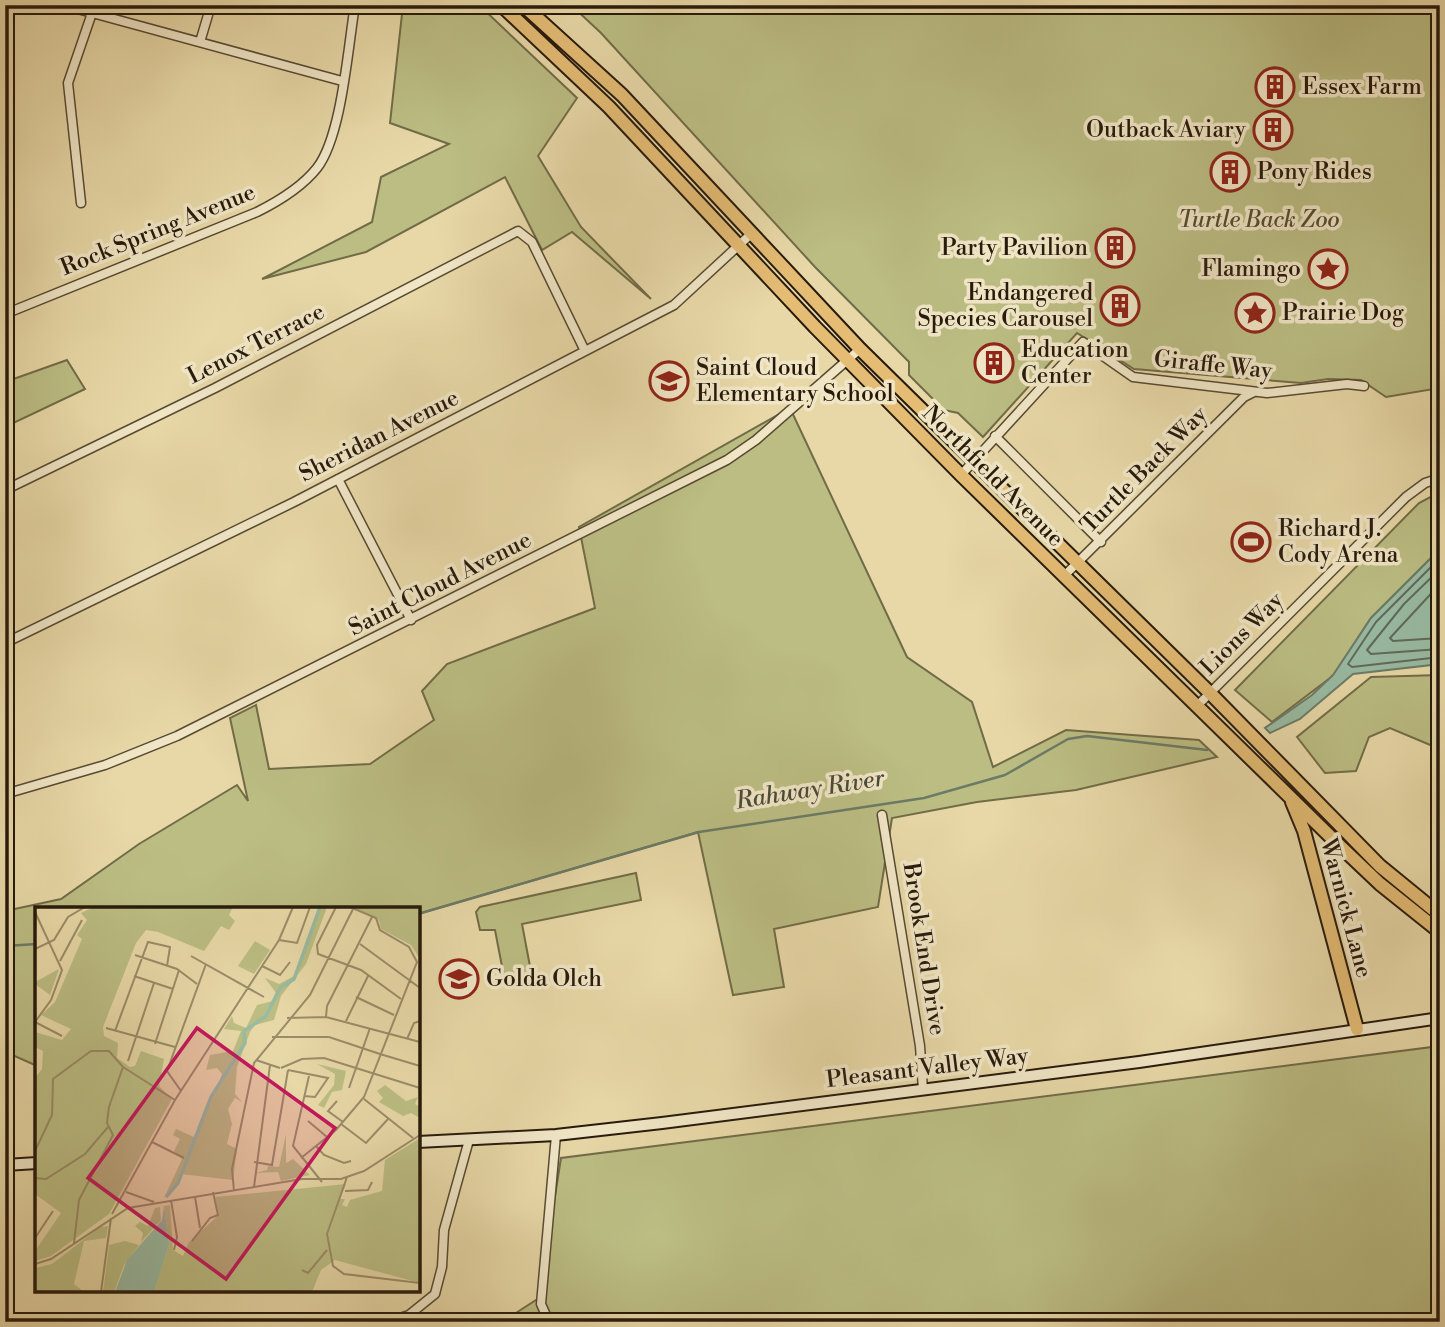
<svg xmlns="http://www.w3.org/2000/svg" width="1445" height="1327" viewBox="0 0 1445 1327" font-family="'Libre Bodoni',serif">
<style>
.green{fill:#bbbd83;stroke:#716c48;stroke-width:2}
.water{fill:#98bba3;stroke:#6b7b67;stroke-width:2}
.lines{fill:none;stroke-linecap:round;stroke-linejoin:round}
.shore{stroke:#606a58;stroke-width:2}
.stream{stroke:#6b7b67;stroke-width:2.5}
.minor-casing{stroke:#574a33;stroke-width:11}
.secondary-casing{stroke:#271a0c;stroke-width:14}
.primary-casing{stroke:#271a0c;stroke-width:16}
.minor{stroke:#f0e6c6;stroke-width:8}
.secondary{stroke:#f0e6c6;stroke-width:10}
.primary{stroke:#e4bc74;stroke-width:12}
.labels{text-anchor:middle;dominant-baseline:central;stroke-width:7;stroke-linejoin:round;paint-order:stroke}
.poi-label{font-size:23px;fill:#271a0c;stroke:#f0e6c6;text-anchor:start}
.park-label{font-size:23px;font-style:italic;fill:#534b30;stroke:#f0e6c6}
.street-label{font-size:23px;fill:#271a0c;stroke:#f0e6c6}
.water-label{font-size:24px;font-style:italic;fill:#494a39;stroke:#f0e6c6}
.inset-river{fill:none;stroke:#98bba3;stroke-width:3.5}
.inset-road{fill:none;stroke:#9b8c69;stroke-width:2}
.view{fill:#c2185b;fill-opacity:0.15;stroke:#c2185b;stroke-width:3.5}
.inset-edge{fill:none;stroke:#271a0c;stroke-width:3.5}
</style>
<rect width="100%" height="100%" fill="#e8d8a7"/>
<filter id="stains"><feTurbulence type="fractalNoise" baseFrequency=".00286" numOctaves="4"/><feColorMatrix values="0 0 0 0 .2 0 0 0 0 .09 0 0 0 0 .02 0 0 0 .5 -.17"/></filter>
<radialGradient id="worn" r=".72"><stop offset=".6" stop-color="#630" stop-opacity="0"/><stop offset="1" stop-color="#630" stop-opacity=".3"/></radialGradient>
<path class="green" d="M403,5h76l98,93 -39,58 43,71 70,72 -79,-67 -30,18 -37,-73 -139,75 -104,27 110,-57 9,-45 68,-33 -59,-21z
M571,5h869v383l-54,9 -25,-17 -33,-1 -27,4 -167,-14 -57,-36 -94,104 -25,-24 -14,-3 -35,-35v-13l-94,-95 -214,-234z
M67,360l18,29 -80,38v-45z
M790,408l117,249 65,45 21,65 73,-37 133,10 18,17 -141,33 -99,12 -85,16 -14,89 -104,22 10,58 -51,8 -35,-163 -280,82v-5h-381v157l-27,-12 -5,-9v-134l56,-12 78,-55 98,-59 11,16 -18,-83 26,-13 13,64 101,-5 64,-44 -12,-29 25,-27 148,-56 -16,-81z
M1440,492v57l-69,69 -37,57 -62,47 -37,-32 184,-187z
M1440,675v66l-5,6 -45,-19 -21,9 -13,34 -31,2 -28,-36 74,-60z
M636,873l5,27 -119,24 10,53 -27,5 -10,-52h-15l-4,-18 4,-5z
M1440,1046v276h-938l37,-24 22,-140z"/>
<path class="water" d="M1440,549v115l-87,10 -53,45 -30,14 -5,-5 47,-33 21,-20 38,-57z"/>
<g class="lines">
<path class="shore" d="M1440,558l-64,64 -28,42 4,3 88,-10
M1440,569l-36,35 -37,46 4,4 69,-5
M1440,584l-50,54 3,3 47,-3"/>
<path class="stream" d="M418,914l281,-82 225,-34 81,-23 63,-36 19,-3 120,14
M5,946l32,-2"/>
<g class="minor-casing">
<path id="minor" d="M63,5l279,76
M200,42l11,-37
M81,203l-13,-120 24,-70
M5,314l252,-102c22,-11 45,-25 60,-44 25,-32 31,-122 38,-163
M995,436l106,106
M961,475l122,-133 50,35 134,16 80,-9 17,2
M338,479l73,141
M5,490l210,-102 303,-157 14,11 53,109
M1063,577l181,-180 10,-5
M5,643l289,-141 380,-197 77,-71
M1197,706l209,-209 19,-14 15,-5
M5,794l100,-29 72,-29 550,-276 29,-20 104,-91
M882,815l38,231 3,44
M388,1322l21,-7 26,-21 7,-27 2,-37 25,-90
M549,1322l-8,-18 15,-169"/>
</g>
<g class="secondary-casing">
<path id="secondary" d="M418,1142l138,-7 106,-12 477,-61 301,-44
M5,1165l32,-2"/>
</g>
<g class="primary-casing">
<path id="primary" d="M501,5l108,102 206,220 146,148 381,373 38,36 60,48
M523,5l99,90 238,254 350,344 170,173 60,49
M1292,802l12,29 53,198"/>
</g>
<use href="#minor" class="minor"/>
<use href="#secondary" class="secondary"/>
<use href="#primary" class="primary"/>
</g>
<defs>
<g id="building-ring" transform="scale(2.0125)"><circle r="9.5" fill="#f0e6c6" stroke="#8f2418" stroke-width="1.5"/><path d="M-4-6H4V6H1V3H-1V6H-4ZM-2.5-4.3h1.7v1.8h-1.7ZM.8-4.3h1.7v1.8H.8ZM-2.5-1h1.7V.8h-1.7ZM.8-1h1.7V.8H.8Z" fill="#8f2418"/></g>
<g id="sight-ring" transform="scale(2.0125)"><circle r="9.5" fill="#f0e6c6" stroke="#8f2418" stroke-width="1.5"/><path d="M0-6L1.8-2.2L6-1.7L2.9 1.2L3.7 5.4L0 3.3L-3.7 5.4L-2.9 1.2L-6-1.7L-1.8-2.2Z" fill="#8f2418"/></g>
<g id="school-ring" transform="scale(2.0125)"><circle r="9.5" fill="#f0e6c6" stroke="#8f2418" stroke-width="1.5"/><path d="M0-5L7-2L0 1L-7-2ZM-4 1L0 2.5L4 1V4Q0 6-4 4Z" fill="#8f2418"/></g>
<g id="stadium-ring" transform="scale(2.0125)"><circle r="9.5" fill="#f0e6c6" stroke="#8f2418" stroke-width="1.5"/><path d="M0-5a6.5 5 0 1 0 0 10a6.5 5 0 1 0 0-10ZM-3.5-1.8h7v3.6h-7Z" fill="#8f2418"/></g>
</defs>
<g fill-rule="evenodd">
<use href="#building-ring" x="1275" y="87"/>
<use href="#building-ring" x="1273" y="130"/>
<use href="#building-ring" x="1230" y="172"/>
<use href="#building-ring" x="1115" y="248"/>
<use href="#sight-ring" x="1328" y="269"/>
<use href="#building-ring" x="1120" y="306"/>
<use href="#sight-ring" x="1255" y="313"/>
<use href="#building-ring" x="994" y="363"/>
<use href="#school-ring" x="669" y="381"/>
<use href="#stadium-ring" x="1251" y="542"/>
<use href="#school-ring" x="459" y="979"/>
</g>
<g class="labels">
<g class="poi-label">
<text x="1302" y="87">Essex Farm</text>
<text x="1246" y="130" text-anchor="end">Outback Aviary</text>
<text x="1257" y="172">Pony Rides</text>
<text x="1088" y="248" text-anchor="end">Party Pavilion</text>
<text x="1301" y="269" text-anchor="end">Flamingo</text>
<text x="1093" y="293" text-anchor="end">Endangered<tspan x="1093" dy="26">Species Carousel</tspan></text>
<text x="1282" y="313">Prairie Dog</text>
<text x="1021" y="350">Education<tspan x="1021" dy="26">Center</tspan></text>
<text x="696" y="368">Saint Cloud<tspan x="696" dy="26">Elementary School</tspan></text>
<text x="1278" y="529">Richard J.<tspan x="1278" dy="26">Cody Arena</tspan></text>
<text x="486" y="979">Golda Olch</text>
</g>
<g class="park-label">
<text x="1259" y="220">Turtle Back Zoo</text>
</g>
<g class="street-label">
<text transform="translate(158 230) rotate(-22)">Rock Spring Avenue</text>
<text transform="translate(256 344) rotate(-27)">Lenox Terrace</text>
<text transform="translate(1213 365) rotate(6)">Giraffe Way</text>
<text transform="translate(379 436) rotate(-27)">Sheridan Avenue</text>
<text transform="translate(1144 470) rotate(-45)">Turtle Back Way</text>
<text transform="translate(993 476) rotate(45)">Northfield Avenue</text>
<text transform="translate(440 584) rotate(-27)">Saint Cloud Avenue</text>
<text transform="translate(1242 634) rotate(-45)">Lions Way</text>
<text transform="translate(1346 908) rotate(75)">Warnick Lane</text>
<text transform="translate(924 949) rotate(81)">Brook End Drive</text>
<text transform="translate(927 1068) rotate(-7)">Pleasant Valley Way</text>
</g>
<g class="water-label">
<text transform="translate(810 790) rotate(-9)">Rahway River</text>
</g>
</g>
<g transform="translate(35 907)">
<rect width="385" height="385" fill="#e8d8a7"/>
<path d="M59,0h139l-4,8 6,6 -6,9 -8,-4 -17,25 -46,-19 -12,-2 -10,13 -33,84 1,9 14,7 -1,15 13,9 5,-1 6,-15 23,8 -5,27 13,13 -63,115 -58,42 -16,5v-10l26,-38 -26,-19v-116l7,-9 1,-18 -8,-4v-15l27,8 9,-11 -30,-14 14,-13 27,-63 -5,-4 10,-15 -6,-7zM284,0h8l-21,57 -25,32 -7,24 -19,5 -5,7 -13,35 -2,27 7,8 -7,-4 -7,11 4,15 -5,20 10,5 -4,31 -53,-6 -1,10 -15,14 18,-39 -8,-8 6,-12 -7,-4 3,-6 20,9 26,-64 -5,-6 -11,2 4,-15 23,-4 8,-20 -17,-2 8,-13 2,7 12,5 11,-23 16,-4 3,-8 -11,-15 14,6 15,-8zM317,0h68v52l-9,-14 -30,-16 -2,-8zM220,34l15,9 -16,24 -16,-8zM24,62l-9,26 -15,-11v-2zM282,157l29,7 -4,19 -10,2 -8,16 -6,-3 16,-20 1,-11zM350,178l21,16 12,-4 -3,7 5,3v11l-9,-5 -8,3 -24,-14 4,-4 -6,-7zM251,227v29l7,-4 17,16 -29,6 -3,-9 -23,1 12,-3 1,-4 11,1zM385,231v145l-85,-23 -14,10 -9,22h-158l15,-47 -5,-39 6,-1 3,45 10,6 6,-14 30,-27 -4,-18 131,-13 -6,15h5l-3,6 5,2 3,-7 32,-9 3,-31zM125,300l1,13 -20,22 2,-9 -8,-7 5,-4 8,4 7,-18zM73,319l-2,12 -22,3 -10,43 10,8h-49v-24l17,-4 48,-37zM90,334l14,4 -15,20 -10,27h-11l6,-47z" fill="#bbbd83"/>
<path d="M129,298l5,40 -15,47h-39l12,-32 35,-40z" fill="#98bba3"/>
<path class="inset-river" d="M131,290l12,-14 33,-86 34,-54 -1,-12 22,-15 14,-28 14,-9 26,-72"/>
<path class="inset-road" d="M301,0l-19,38 1,9 43,16 40,29M0,5l27,58 -11,30 -16,22M244,33l18,3 13,-36M325,37l60,44M0,42l19,-9 14,-23 17,-10M100,48l42,14 20,15M156,49l73,41M25,54l22,-41M227,59l18,9 10,-13M99,69l39,13M321,90l38,18M291,110l1,-11 45,-89M252,111l39,-1 94,25M311,114l22,-45M0,115l27,14M71,121l69,19M80,124l33,-89 22,5 -3,19M237,130h57l51,17M372,132l7,-16 6,-2M120,137l24,-74M345,147l40,12M221,153l24,8M93,154l26,-78M246,161l21,-9 22,-1 96,30M253,163l40,8 -13,19 -11,-1M274,169l-16,70 29,36M314,181l21,-60M146,184l-14,-20 39,-107M329,192l49,39M302,194l-9,10 15,11M273,214l19,16M306,217l25,19 23,-25M117,235l32,16M281,239l8,9 20,8 7,-2M0,244l17,-36 1,-36 38,-28h18l14,16 52,33M266,251l35,-28 28,-33 53,-135 -8,-15 -29,-17 -4,-12 -26,-11M219,255l18,3 16,-95M312,270l-20,57 6,32 11,8 76,9M0,271l11,1 39,-25 23,-27M219,280l16,-122M199,284l-2,-22 22,-106 56,-68 43,-86M310,284l23,-1 4,-8M91,285l28,10M160,290l5,31M136,293l6,37 -3,13M77,307l63,-114 104,-160 14,-33M0,331l18,-27M157,334l18,-23 8,-3 -5,-23M39,336l5,-43 34,-65 -6,-12 2,-16 14,-40M0,357l16,-5 77,-51 174,-29h39l23,-8 56,-36M267,363l6,3 19,-23M66,385l10,-74"/>
<path class="view" d="M162,121l138,100 -109,151 -138,-101z"/>
<rect width="385" height="385" class="inset-edge"/>
</g>
<rect width="1445" height="1327" fill="none" stroke="#e8d8a7" stroke-width="28"/>
<rect x="7" y="7" width="1431" height="1313" fill="none" stroke="#271a0c" stroke-width="3.5"/>
<rect x="14" y="14" width="1417" height="1299" fill="none" stroke="#271a0c" stroke-width="2"/>
<rect width="100%" height="100%" filter="url(#stains)"/>
<rect width="100%" height="100%" fill="url(#worn)"/>
</svg>
